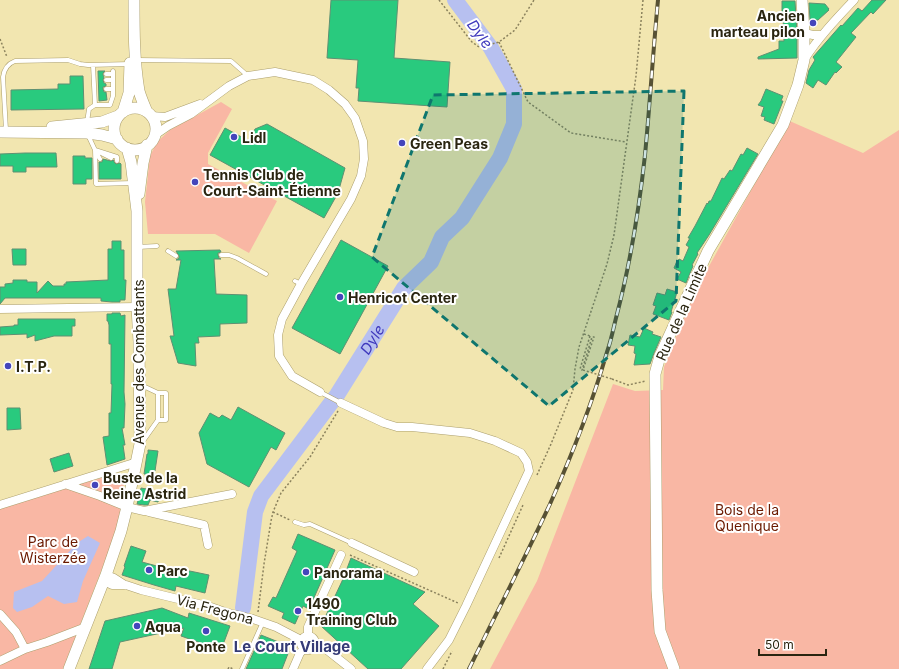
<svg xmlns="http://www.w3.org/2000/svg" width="899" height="669" viewBox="0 0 899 669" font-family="Inter,sans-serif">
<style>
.green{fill:#f9b7a4}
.water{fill:#b7c0f0}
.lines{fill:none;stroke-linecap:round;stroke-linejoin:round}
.river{stroke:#b7c0f0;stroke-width:16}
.building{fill:#29ca7e;stroke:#5f9072}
.lane-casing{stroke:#ac9f6c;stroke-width:5}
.street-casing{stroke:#ac9f6c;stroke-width:9}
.secondary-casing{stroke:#ac9f6c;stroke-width:12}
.path{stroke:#8b825d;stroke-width:1.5;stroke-dasharray:2 2;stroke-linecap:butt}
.lane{stroke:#fff;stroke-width:4}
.street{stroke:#fff;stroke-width:8}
.secondary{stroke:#fff;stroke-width:11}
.rail-casing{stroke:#575134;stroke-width:4}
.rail{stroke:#fff;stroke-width:2.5;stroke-dasharray:8;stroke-linecap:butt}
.path-bridge{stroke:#8b825d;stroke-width:1.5;stroke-dasharray:2 2;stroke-linecap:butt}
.marked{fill:#0f766e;fill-opacity:0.2;stroke:#0f766e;stroke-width:3;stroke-dasharray:8 5;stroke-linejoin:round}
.poi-dot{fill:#4445bb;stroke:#fff;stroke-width:1.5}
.labels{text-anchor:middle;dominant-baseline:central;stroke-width:4;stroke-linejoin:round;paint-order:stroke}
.poi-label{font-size:14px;font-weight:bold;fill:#2a2510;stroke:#fff;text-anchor:start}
.street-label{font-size:14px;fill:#2a2510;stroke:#fff}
.park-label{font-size:14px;fill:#6b1a00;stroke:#fff}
.water-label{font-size:15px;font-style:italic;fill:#3f39bd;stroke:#fff}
.neighbourhood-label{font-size:15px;font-weight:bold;fill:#353b76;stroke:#fff}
</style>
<rect width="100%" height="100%" fill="#f2e6b0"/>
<path class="green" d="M221,102l11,7 -24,44v11l69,37 -28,52 -34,-19h-67l-3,-32 5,-46 7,-14 13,-12z
M785,119l78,34 36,-23v539h-409l47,-88 76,-197 22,7 28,-1 1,-23 12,-30 22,-51 56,-101z
M119,473l5,6 -1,17 -6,34 -54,139h-63v-160l66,-21z"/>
<path class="water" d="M88,536l12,7 -17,38 -6,21 -13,2 -16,-8 -16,11 -15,5 -4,-4 1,-16 28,-11 35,-38z"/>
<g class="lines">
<path class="river" id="s1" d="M243,608l12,-96 6,-16 76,-101 67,-107 27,-26 11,-25 20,-19 38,-60 14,-34v-35l-23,-41 -36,-48"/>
</g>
<path class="building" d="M331,0h67l-4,58 56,4 -3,45 -89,-6 1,-13h-3l2,-28 -31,-2z
M872,0h14l-13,14 -2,-2 -20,21 5,4 -20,25 6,5 -6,6 -1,-1 -9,13 -8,-5 -5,8 -7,-5 3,-13 6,-10 -2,-3 28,-32 1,1 16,-18 4,3z
M782,1h13l2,32v25l-39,1v-2l21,-8v-8h5l-1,-23 -1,1z
M809,3l16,1 4,5h-1l1,1 -11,10h-8z
M98,71h7l-2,2v2l1,2 -1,3 1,3 2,1v2l-3,1v2l1,3h2l1,8 -8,1z
M70,76h13l1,33 -73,1v-20l47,-1v-5h12z
M766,89l17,7 -2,5h2l-9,23 -10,-4 1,-3 -4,-1 3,-9 -6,-2 3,-4z
M267,124l78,44 -7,25 -14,25 -114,-63 15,-27 24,13 6,-12z
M747,148l11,6 -49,81 -12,18 1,1 -6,11 1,1 -7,17 -9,-4 4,-7 -7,-4 3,-7h1l1,-2 4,2 6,-14 -3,-2 4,-7h-2l7,-12 12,-23 1,1 1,-3h2l11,-23 2,1 6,-9 2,1 9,-17 2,1z
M25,153h31l1,14h-31v5h-13v-6h-13v-12z
M73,156h12v2h7v21h-6v5h-13z
M103,159l8,2 3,-1v2l2,2 4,-1 1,1v15h-22v-17h3z
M341,240l47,26 -48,88 -48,-26z
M112,241h9v9h3v30h2l-1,20h-5v2h-8l-11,-1v-3h-96l-5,6v-17h5v-3l8,-1v-3h14v2h10v11l11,-12 5,5h11v-2h2v-2l42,-2v-31h4z
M12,249h14v16h-13z
M220,250l1,2 -3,1v2l1,3 2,1h-7l2,35 31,1v28l-27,1v12l-22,1 1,6h-4l1,23 -18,-3 -8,-27h4l-6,-47h8l5,-29h-5l3,-2v-2l-3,-5z
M667,289l10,3 -6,20h1l-3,8 -16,-6 3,-8 -3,-1 4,-12 8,2z
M112,313h8l1,3 4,-1 -1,77 1,12 -1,24h-2l3,17h-2l2,14 -18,6 -4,-28 6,-1v-23h2l1,-29h-1v-40h-2v-19l-1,-4h-1v-7h5z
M18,319h57v7h-3v10h-18l-19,5v-6l-8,3v-4l-27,1v-8l14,-1v-1h4z
M644,328l9,4 -1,2 9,3 -7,16 -4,11 -16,1 2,-11 -2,-1 1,-7 -7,-1 2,-10 10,2z
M238,407l47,26 -9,17 -5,-3 -22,40 -42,-23 -8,-31 11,-20 9,5 3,-3 9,5z
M7,408h13l1,21 -14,1z
M148,450l10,1 -3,20h-2l-1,4 -8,-1 3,-20h1z
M69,453l4,13 -19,6 -4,-13z
M141,488l11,2 -1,3 9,-1 -2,10 -8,-2 -2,5h-4l-7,-1 2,-7h-3l1,-4h3z
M298,534l37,16 -26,59 -6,-3 -8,18 -13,-6 2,-5 -16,-7 5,-9 3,1 21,-47 -5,-3z
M131,546l15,5 -4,11 37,10 1,-3 29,6 -4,18 -29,-7 -1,5 -21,-6 -32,-10 3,-8 -1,-1z
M351,558l74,34 -12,12 26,22 -38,43h-33l-47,-43 22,-47z
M162,608l26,10 1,-5 41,13 -9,24 -40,-14 3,-8 -64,14 -8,27h-23l16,-48z
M261,635l20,8 -2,4 10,4 -7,18h-36z"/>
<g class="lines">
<g class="lane-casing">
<path id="lane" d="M136,60l95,1 17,15
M93,65l2,40
M106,74h7
M106,80h7
M106,89h7
M87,122l2,-13 6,-4h15l3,-9v-25
M6,130l-3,-53c1,-8 4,-13 12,-16l53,-1 12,4 8,1 42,-1
M88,135l7,15 1,34 37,-1
M96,152l4,7
M111,158l-16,-8 22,7v4
M138,247l19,-1
M168,251l8,5
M221,255h8l8,3 29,16
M295,281l6,3
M141,385l17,8v27l-15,21
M320,392l21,11
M158,420h8v-27h-8
M295,522l9,3 6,-1 42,19
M242,669l21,-47"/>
</g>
<g class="street-casing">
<path id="street" d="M804,33l9,2h9
M804,60c14,-22 32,-41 50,-60
M151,116l14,1 35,-13
M155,135l13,-9 23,-12 38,-28 19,-10 27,-4 38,8 16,10 16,14 10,14 8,23 1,18 -3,17 -10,23 -50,85 -19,35 -4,16 1,21 13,20 28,16
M0,309l137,-2
M341,403l43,20 13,4h15l58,6 25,8 26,12 6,9 2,9 -63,135 -17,34 -22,29
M65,484l35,12 27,11 17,4 88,-17
M0,505l137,-43
M149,512l55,13 4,20
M352,543l62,29
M106,575l8,3 11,7
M104,581l8,4h14l15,5 70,17 17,6 25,6 23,8 25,13
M0,614l16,18 9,17
M308,636v-9l33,-72
M301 643a7 7 0 1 1 14 0a7 7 0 1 1-14 0Z
M315,644l7,2 29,23
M0,661l25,-12 22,-7 39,-15
M293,669l7,-16 4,-4"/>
</g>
<g class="secondary-casing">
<path id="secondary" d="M134,0c0,30 0,61 5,91 2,7 5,14 8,21
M114 129a21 21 0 1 1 42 0a21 21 0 1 1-42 0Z
M123,112l6,-19 1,-30
M52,127l50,-5 16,-6
M0,132l87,1 15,2 15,4
M139,194l4,-31 4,-18
M69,669l37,-94 15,-44 6,-24 13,-63 -1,-102 -2,-35v-96l-6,-49 -4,-14
M674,669l-14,-38 -3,-41 -2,-216 5,-18 48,-105 75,-126 15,-40 6,-25v-27l-2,-33"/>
</g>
<path class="path" d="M439,0l33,42 7,5 6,-1 14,-4 16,-12 19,-30
M0,39l7,18
M499,42l29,60 43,31 55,9
M584,334l6,2
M612,379l16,6 18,-4
M537,475l14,-31 22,-54 2,-21 4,-22 28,-83 7,-29 22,-159 7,-76
M273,512l17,8
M350,555l108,48
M499,558l24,-53
M258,612l6,-48 7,-43 2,-9 8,-19 29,-36 28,-46
M228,669l1,-2 4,2
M443,669l9,-18"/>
<use href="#lane" class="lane"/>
<use href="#street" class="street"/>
<use href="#secondary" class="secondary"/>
<g class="rail-casing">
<path id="rail" d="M469,669c27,-55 55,-109 81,-165 22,-49 42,-100 57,-152 4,-11 6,-22 9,-34 14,-53 23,-108 29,-163 5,-52 8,-103 13,-155"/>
</g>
<use href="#rail" class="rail"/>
<path class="path-bridge" d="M590,336l-10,33 2,1 10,-33h2l-11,33 29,9"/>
</g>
<path class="marked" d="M684,91l-8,210 -127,105 -177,-149 61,-162z"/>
<g class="poi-dot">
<circle cx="813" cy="23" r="4"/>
<circle cx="234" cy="137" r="4"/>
<circle cx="402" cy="143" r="4"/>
<circle cx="195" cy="182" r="4"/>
<circle cx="340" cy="297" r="4"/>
<circle cx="8" cy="366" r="4"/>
<circle cx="95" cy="485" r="4"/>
<circle cx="149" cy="570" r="4"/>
<circle cx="306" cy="572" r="4"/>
<circle cx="298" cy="611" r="4"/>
<circle cx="137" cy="626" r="4"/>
<circle cx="206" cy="631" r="4"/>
</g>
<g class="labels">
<g class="poi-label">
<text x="805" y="15" text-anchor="end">Ancien<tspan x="805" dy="16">marteau pilon</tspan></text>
<text x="242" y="137">Lidl</text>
<text x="410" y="143">Green Peas</text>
<text x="203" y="174">Tennis Club de<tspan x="203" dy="16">Court-Saint-Étienne</tspan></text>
<text x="348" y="297">Henricot Center</text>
<text x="16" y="366">I.T.P.</text>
<text x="103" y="477">Buste de la<tspan x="103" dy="16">Reine Astrid</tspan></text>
<text x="157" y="570">Parc</text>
<text x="314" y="572">Panorama</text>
<text x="306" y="603">1490<tspan x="306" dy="16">Training Club</tspan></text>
<text x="145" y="626">Aqua</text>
<text x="206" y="646" text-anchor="middle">Ponte</text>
</g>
<g class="street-label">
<text transform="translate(681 312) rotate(-66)">Rue de la Limite</text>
<text transform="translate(138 362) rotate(-90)">Avenue des Combattants</text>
<text transform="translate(215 609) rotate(15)">Via Fregona</text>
</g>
<g class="park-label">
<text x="747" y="509">Bois de la<tspan x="747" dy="16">Quenique</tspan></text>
<text x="53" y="541">Parc de<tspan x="53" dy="16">Wisterzée</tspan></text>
</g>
<g class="water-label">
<text transform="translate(480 34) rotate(54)">Dyle</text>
<text stroke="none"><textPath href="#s1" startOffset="306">Dyle</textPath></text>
</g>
<g class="neighbourhood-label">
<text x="292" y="646">Le Court Village</text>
</g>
</g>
<path d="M759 649v6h67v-6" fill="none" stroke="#2a2510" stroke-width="2"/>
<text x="765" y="649" font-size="12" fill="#2a2510" stroke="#ffffff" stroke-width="3" paint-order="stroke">50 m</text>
</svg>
